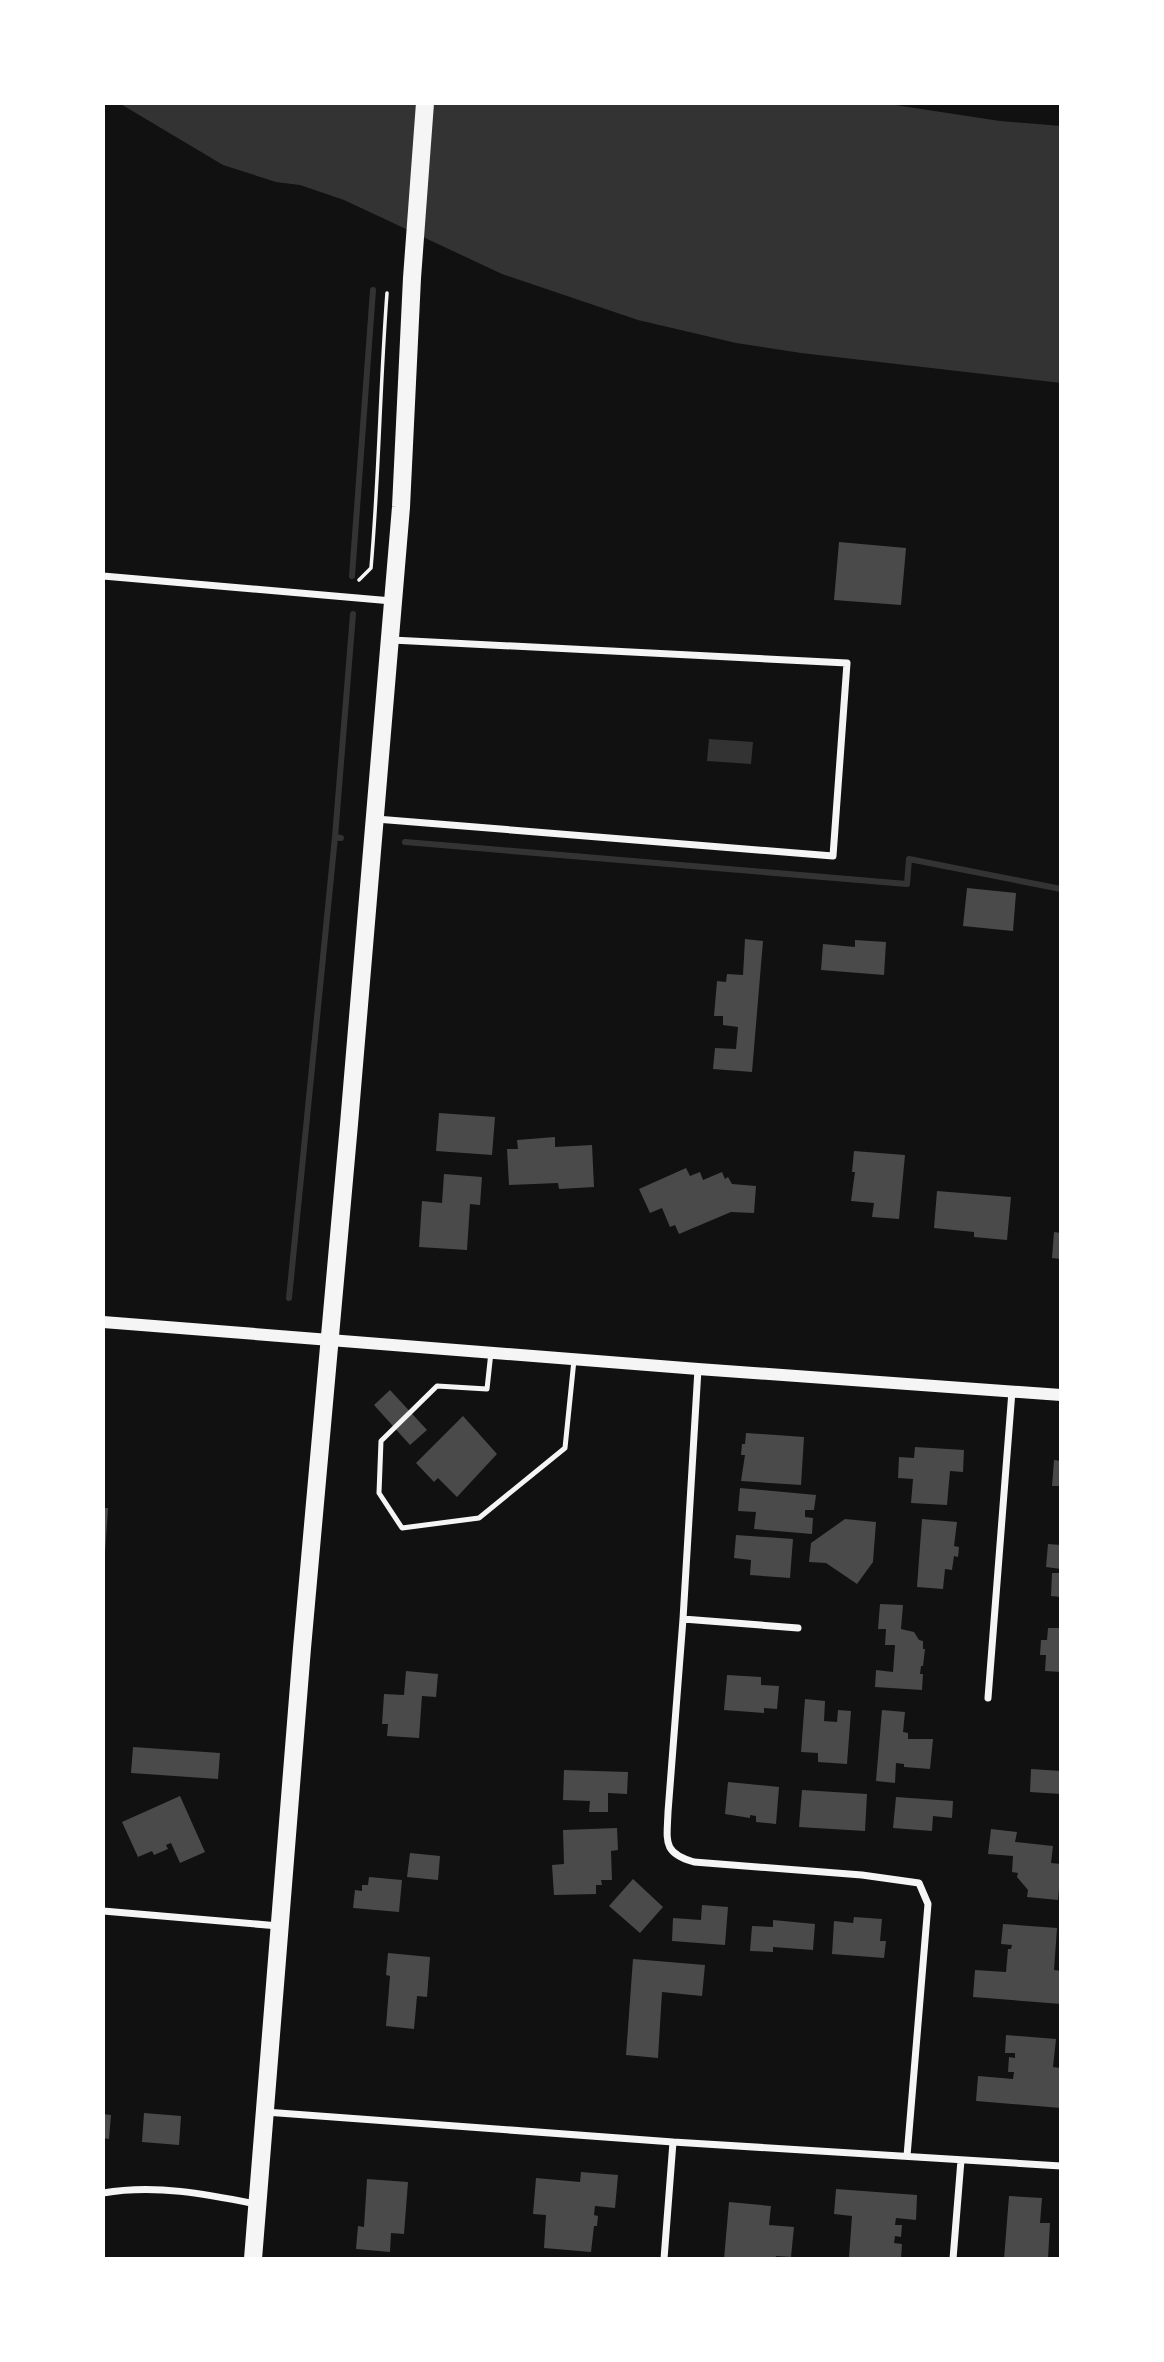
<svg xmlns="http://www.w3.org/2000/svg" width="1164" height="2362" viewBox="0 0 1164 2362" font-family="'Public Sans',sans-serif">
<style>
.water{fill:#333}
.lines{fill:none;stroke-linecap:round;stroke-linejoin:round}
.stream{stroke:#333;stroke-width:6}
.building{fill:#4a4a4a}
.path{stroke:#f5f5f5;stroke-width:3.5}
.service{stroke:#f5f5f5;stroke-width:5}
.minor{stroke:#f5f5f5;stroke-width:7}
.tertiary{stroke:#f5f5f5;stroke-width:12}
.primary{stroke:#f5f5f5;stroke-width:18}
</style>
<rect width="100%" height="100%" fill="#111"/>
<path class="water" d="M119,103h763l118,18 61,5v257l-260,-30 -65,-10 -98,-23 -136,-46 -158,-74 -44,-15 -24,-3 -53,-17z
M709,739l44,3 -2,22 -44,-3z"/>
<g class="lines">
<path class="stream" d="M352,576l21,-286
M341,838l-6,-1 18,-223
M405,842l502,42 2,-25 152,30
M289,1298l46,-461"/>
</g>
<path class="building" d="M839,542l67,6 -5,57 -67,-5z
M967,888l49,5 -3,38 -50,-5z
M745,939l18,2 -11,131 -39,-3 2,-21 21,1 2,-22 -15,-2v-9h-9l3,-35 9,1 1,-8 16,1z
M855,940l31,2 -2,33 -63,-5 2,-26 32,3z
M439,1113l56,4 -3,38 -56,-4z
M555,1137v10l37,-2 2,42 -35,2 -1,-6 -49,2 -2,-36h11l-1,-9z
M854,1151l51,4 -6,64 -27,-2 2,-14 -23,-2 4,-29h-3z
M686,1168l4,8 10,-4 3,8 19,-8 3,7 3,-2 4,7 24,2 -2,27 -23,-1 -52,22 -4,-9 -5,2 -8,-19 -12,5 -11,-24z
M444,1174l38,3 -2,28 -10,-1 -3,46 -48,-3 3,-46 20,2z
M937,1191l74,6 -4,43 -33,-3v-5l-40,-4z
M1054,1232l7,1v26l-9,-1z
M390,1390l37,40 -17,15 -36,-40z
M463,1416l34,38 -40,43 -19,-19 -4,4 -18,-19z
M746,1433l58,4 -3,48 -60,-4 4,-26h-4l1,-11h3z
M915,1447l49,3 -1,22 -13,-1 -3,34 -36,-2 2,-24 -15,-1 1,-21 15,1z
M1054,1460l7,1v25h-9z
M740,1488l76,7 -2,15h-9v7l8,1 -1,16 -58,-5 2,-17 -18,-1z
M103,1508h5l-3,45h-2z
M845,1519l31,3 -3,40 -16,22 -31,-21 -17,-1 2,-19z
M922,1519l35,3 -3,24 5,1 -1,10 -4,-1 -2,14 -7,-1 -2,20 -26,-2z
M736,1535l57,4 -3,39 -40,-3 1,-15 -17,-2z
M1048,1544l13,1v24l-15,-2z
M1052,1573h9v24l-10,-1z
M880,1604l23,1 -2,24 13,3 5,8 4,1v8h2l-2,17h-2l-1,8h3l-1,16 -47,-3 1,-17 17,2 2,-27h-10l1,-16h-8z
M1048,1628h13v44l-16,-1 1,-16h-6l1,-15h6z
M406,1671l32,3 -2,23 -14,-1 -3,42 -32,-2 1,-12h-6l2,-30 20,1z
M727,1675l34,2v8l18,1 -2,23 -13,-1v5l-40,-3z
M805,1699l20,2 -1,20 13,1 1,-12 13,1 -4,53 -29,-2v-9l-17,-1z
M882,1710l23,2 -2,20 5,1v6h25l-3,30 -26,-2v-3l-8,-1 -1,20 -19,-2z
M133,1747l87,6 -2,26 -87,-6z
M1031,1769l30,2v23l-31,-2z
M564,1770l64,2 -1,22 -19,-1v19h-19l1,-11 -27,-1z
M728,1782l51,5 -3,37 -20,-2v-6l-6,-1v3l-25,-4z
M802,1790l65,4 -2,37 -66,-4z
M180,1796l25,56 -25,11 -9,-20 -5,2 2,4 -14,6 -2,-4 -14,6 -16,-35z
M896,1797l57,4 -1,17 -19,-2 -1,15 -39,-3z
M617,1828l1,22 -7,1 1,29h-11l1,5h-6v9l-42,1 -2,-30 12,-1 -1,-34z
M991,1829l26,3 -2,10 38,4 -2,17 10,1 -3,36 -31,-3 1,-7 -11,-13 1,-4 -6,-1 1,-16 -25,-2z
M410,1853l30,3 -2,24 -31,-3z
M369,1877l33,3 -3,32 -46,-4 2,-18 7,1v-6h6z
M633,1879l30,28 -23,26 -31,-27z
M702,1905l26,2 -3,38 -53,-4 1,-23 28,2z
M854,1917l28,2 -2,22h6l-2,17 -52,-4 2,-33 19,2z
M773,1920l42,4 -2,26 -40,-3v5l-23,-1 2,-25 21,1z
M1003,1924l54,4 -3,42 7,1v33l-88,-7 2,-27 31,2 2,-23h3l1,-4 -11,-1z
M388,1953l42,4 -3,40 -10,-1 -3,33 -28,-3 4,-50 -4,-1z
M633,1959l72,6 -3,31 -40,-4 -4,66 -32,-3z
M1006,2035l50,4 -3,28 8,1v40l-85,-7 2,-25 35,3 1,-7h-6l1,-15 6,1v-5h-10z
M144,2113l37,3 -2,29 -37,-3z
M103,2114l8,1 -2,24 -6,-1z
M581,2172l37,3 -3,33 -20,-2 -1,9 4,1 -1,10h-3l-3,26 -47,-4 2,-33 -13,-1 3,-36 44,4z
M367,2179l41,3 -4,52 -13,-1 -1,19 -34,-3 2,-23 6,1z
M836,2189l81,6 -1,25 -20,-2 -1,7h7l-1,12 -6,-1 -1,7 8,1 -1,15 -52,-2 3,-41 -18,-2z
M1009,2196l33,2 -2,25h10l-2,36h-44z
M729,2202l42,4 -2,19 25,2 -3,30 -15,-1 -1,3h-51z"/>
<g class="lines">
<path class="path" d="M359,580l12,-12c8,-91 9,-183 16,-275"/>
<path class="service" d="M491,1352l-4,37 -50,-3 -56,55 -2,52 23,35 77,-10 86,-70 9,-88"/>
<path class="minor" d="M103,576l289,25
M376,819l457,37 14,-193 -455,-23
M698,1369l-15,250 -15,193c-1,29 -6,41 26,50l168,13 57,8 9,21 -21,252
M683,1619l115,9
M988,1698l24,-307
M103,1911l176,15
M265,2112l408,30 388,24
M103,2193c52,-9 103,1 153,11
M664,2259l9,-117
M953,2259l8,-99"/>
<path class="tertiary" d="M103,1322l595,47 363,26"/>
<path class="primary" d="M253,2259l49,-611 47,-524 52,-617 11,-229 13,-175"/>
</g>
<rect width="1164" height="2362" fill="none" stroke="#ffffff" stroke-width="210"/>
</svg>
